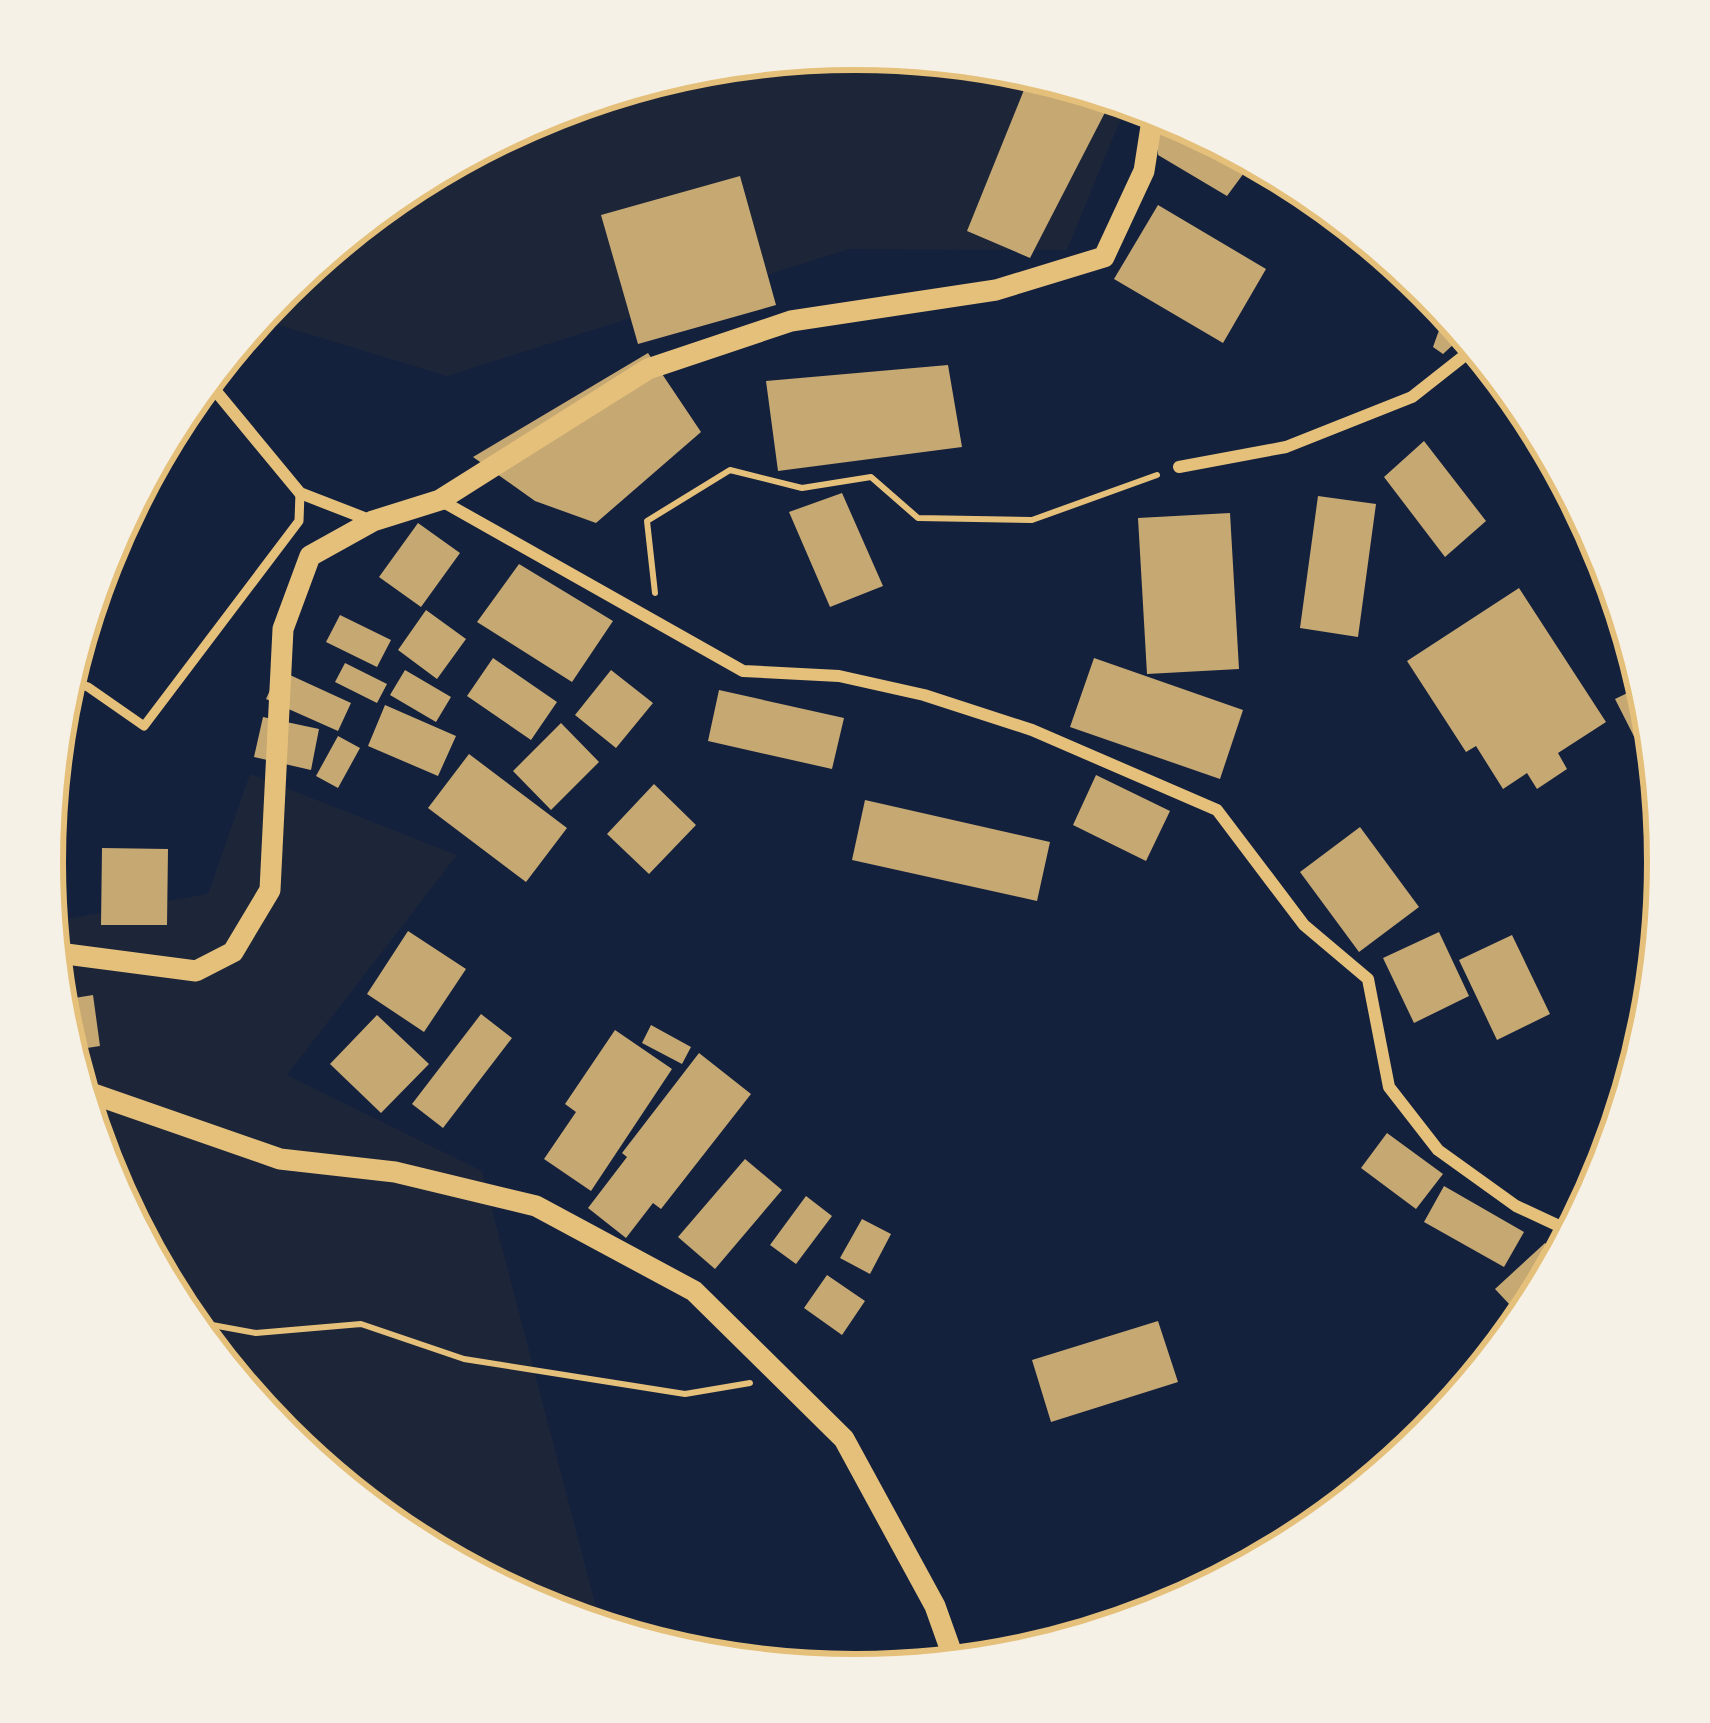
<svg xmlns="http://www.w3.org/2000/svg" width="1710" height="1723" viewBox="0 0 1710 1723" font-family="Mulish,sans-serif">
<style>
.green{fill:#1d2539}
.building{fill:#c6a872}
.lines{fill:none;stroke-linecap:round;stroke-linejoin:round}
.path{stroke:#e5c07b;stroke-width:6}
.service{stroke:#e5c07b;stroke-width:9}
.minor{stroke:#e5c07b;stroke-width:12}
.tertiary{stroke:#e5c07b;stroke-width:21}
.rim{fill:none;stroke:#e5c07b;stroke-width:6}
</style>
<rect width="100%" height="100%" fill="#14213d"/>
<path class="green" d="M856,49l158,15 115,35 -62,151 -218,-1 -402,127 -192,-58c96,-118 295,-231 446,-254 51,-8 103,-10 155,-15z
M250,774l207,81 -170,220 195,96 120,459c-199,-60 -364,-207 -461,-388 -13,-24 -29,-48 -38,-72 -31,-81 -47,-163 -55,-248l160,-28z"/>
<path class="building" d="M1032,70l82,25 -84,163 -63,-27z
M1167,111l88,47 -28,38 -69,-41v-21z
M740,176l36,129 -138,39 -37,-129z
M1158,205l108,64 -43,74 -109,-64z
M1447,308l20,24 -24,22 -10,-7z
M648,353l53,79 -105,91 -61,-22 -62,-44z
M948,365l14,82 -184,24 -12,-90z
M1424,441l62,80 -41,36 -61,-80z
M842,493l41,93 -53,21 -41,-95z
M1318,496l58,8 -18,133 -58,-9z
M1230,513l9,156 -92,5 -9,-156z
M418,523l42,30 -39,54 -42,-30z
M519,564l94,57 -41,61 -95,-60z
M1519,588l87,134 -48,31 9,16 -30,20 -10,-16 -24,16 -27,-43 -10,6 -59,-91z
M426,610l40,29 -29,40 -39,-29z
M340,615l51,25 -14,27 -51,-25z
M493,658l64,44 -26,38 -64,-44z
M1094,658l149,52 -23,69 -150,-52z
M345,663l42,21 -10,19 -42,-21z
M279,670l72,33 -13,28 -72,-32z
M405,670l46,27 -15,25 -46,-27z
M611,670l42,33 -37,45 -41,-33z
M1646,684l12,76 -10,4 -33,-65z
M719,690l125,28 -12,51 -124,-28z
M385,705l71,31 -18,40 -70,-30z
M263,717l56,12 -8,41 -57,-13z
M561,723l38,39 -48,48 -38,-39z
M338,736l22,12 -22,40 -22,-12z
M469,754l98,74 -41,54 -98,-74z
M1096,775l74,36 -24,50 -73,-36z
M654,784l42,41 -47,49 -42,-40z
M865,800l185,42 -13,59 -185,-41z
M1360,827l59,80 -60,45 -59,-80z
M102,848l66,1 -1,76h-66z
M408,931l58,38 -42,63 -57,-38z
M1439,932l30,64 -55,27 -31,-65z
M1512,935l38,79 -53,26 -38,-80z
M93,995l7,51 -33,5 -11,-50z
M481,1014l31,24 -69,90 -31,-24z
M377,1015l52,49 -48,49 -51,-49z
M651,1025l40,22 -9,17 -40,-21z
M615,1030l57,39 -81,122 -47,-32 32,-47 -11,-8z
M699,1053l52,41 -90,115 -8,-6 -27,35 -38,-30 39,-51 -5,-4z
M1387,1133l56,41 -27,35 -55,-41z
M745,1159l37,31 -67,79 -37,-32z
M1444,1186l80,46 -20,35 -80,-45z
M806,1196l26,20 -36,48 -26,-19z
M862,1219l29,15 -21,40 -30,-16z
M1545,1243l15,16 -35,62 -30,-32z
M827,1275l38,26 -23,34 -38,-27z
M1158,1321l20,61 -127,40 -19,-62z"/>
<g class="lines">
<path class="path" d="M655,593l-8,-72 83,-51 72,18 69,-11 47,41 114,2 125,-45
M185,1320l71,13 105,-9 103,35 221,35 65,-11"/>
<path class="service" d="M65,679l23,8 56,39 155,-205 1,-28"/>
<path class="minor" d="M205,378l95,115 72,28
M1179,467l107,-20 126,-50 66,-52
M440,500l303,171 96,5 85,19 108,35 185,80 87,115 64,54 21,108 49,63 78,56 58,27"/>
<path class="tertiary" d="M51,952l145,19 37,-19 37,-62 13,-261 27,-73 63,-35 67,-21 208,-131 143,-48 205,-31 108,-33 40,-86 10,-64
M79,1089l201,70 115,13 141,34 158,85 150,148 91,167 21,59"/>
</g>
<path d="M0 0H1710V1723H0ZM63 862a792 792 0 1 1 1584 0a792 792 0 1 1-1584 0Z" fill="#f6f1e7" fill-rule="evenodd"/>
<path class="rim" d="M63 862a792 792 0 1 1 1584 0a792 792 0 1 1-1584 0Z"/>
</svg>
